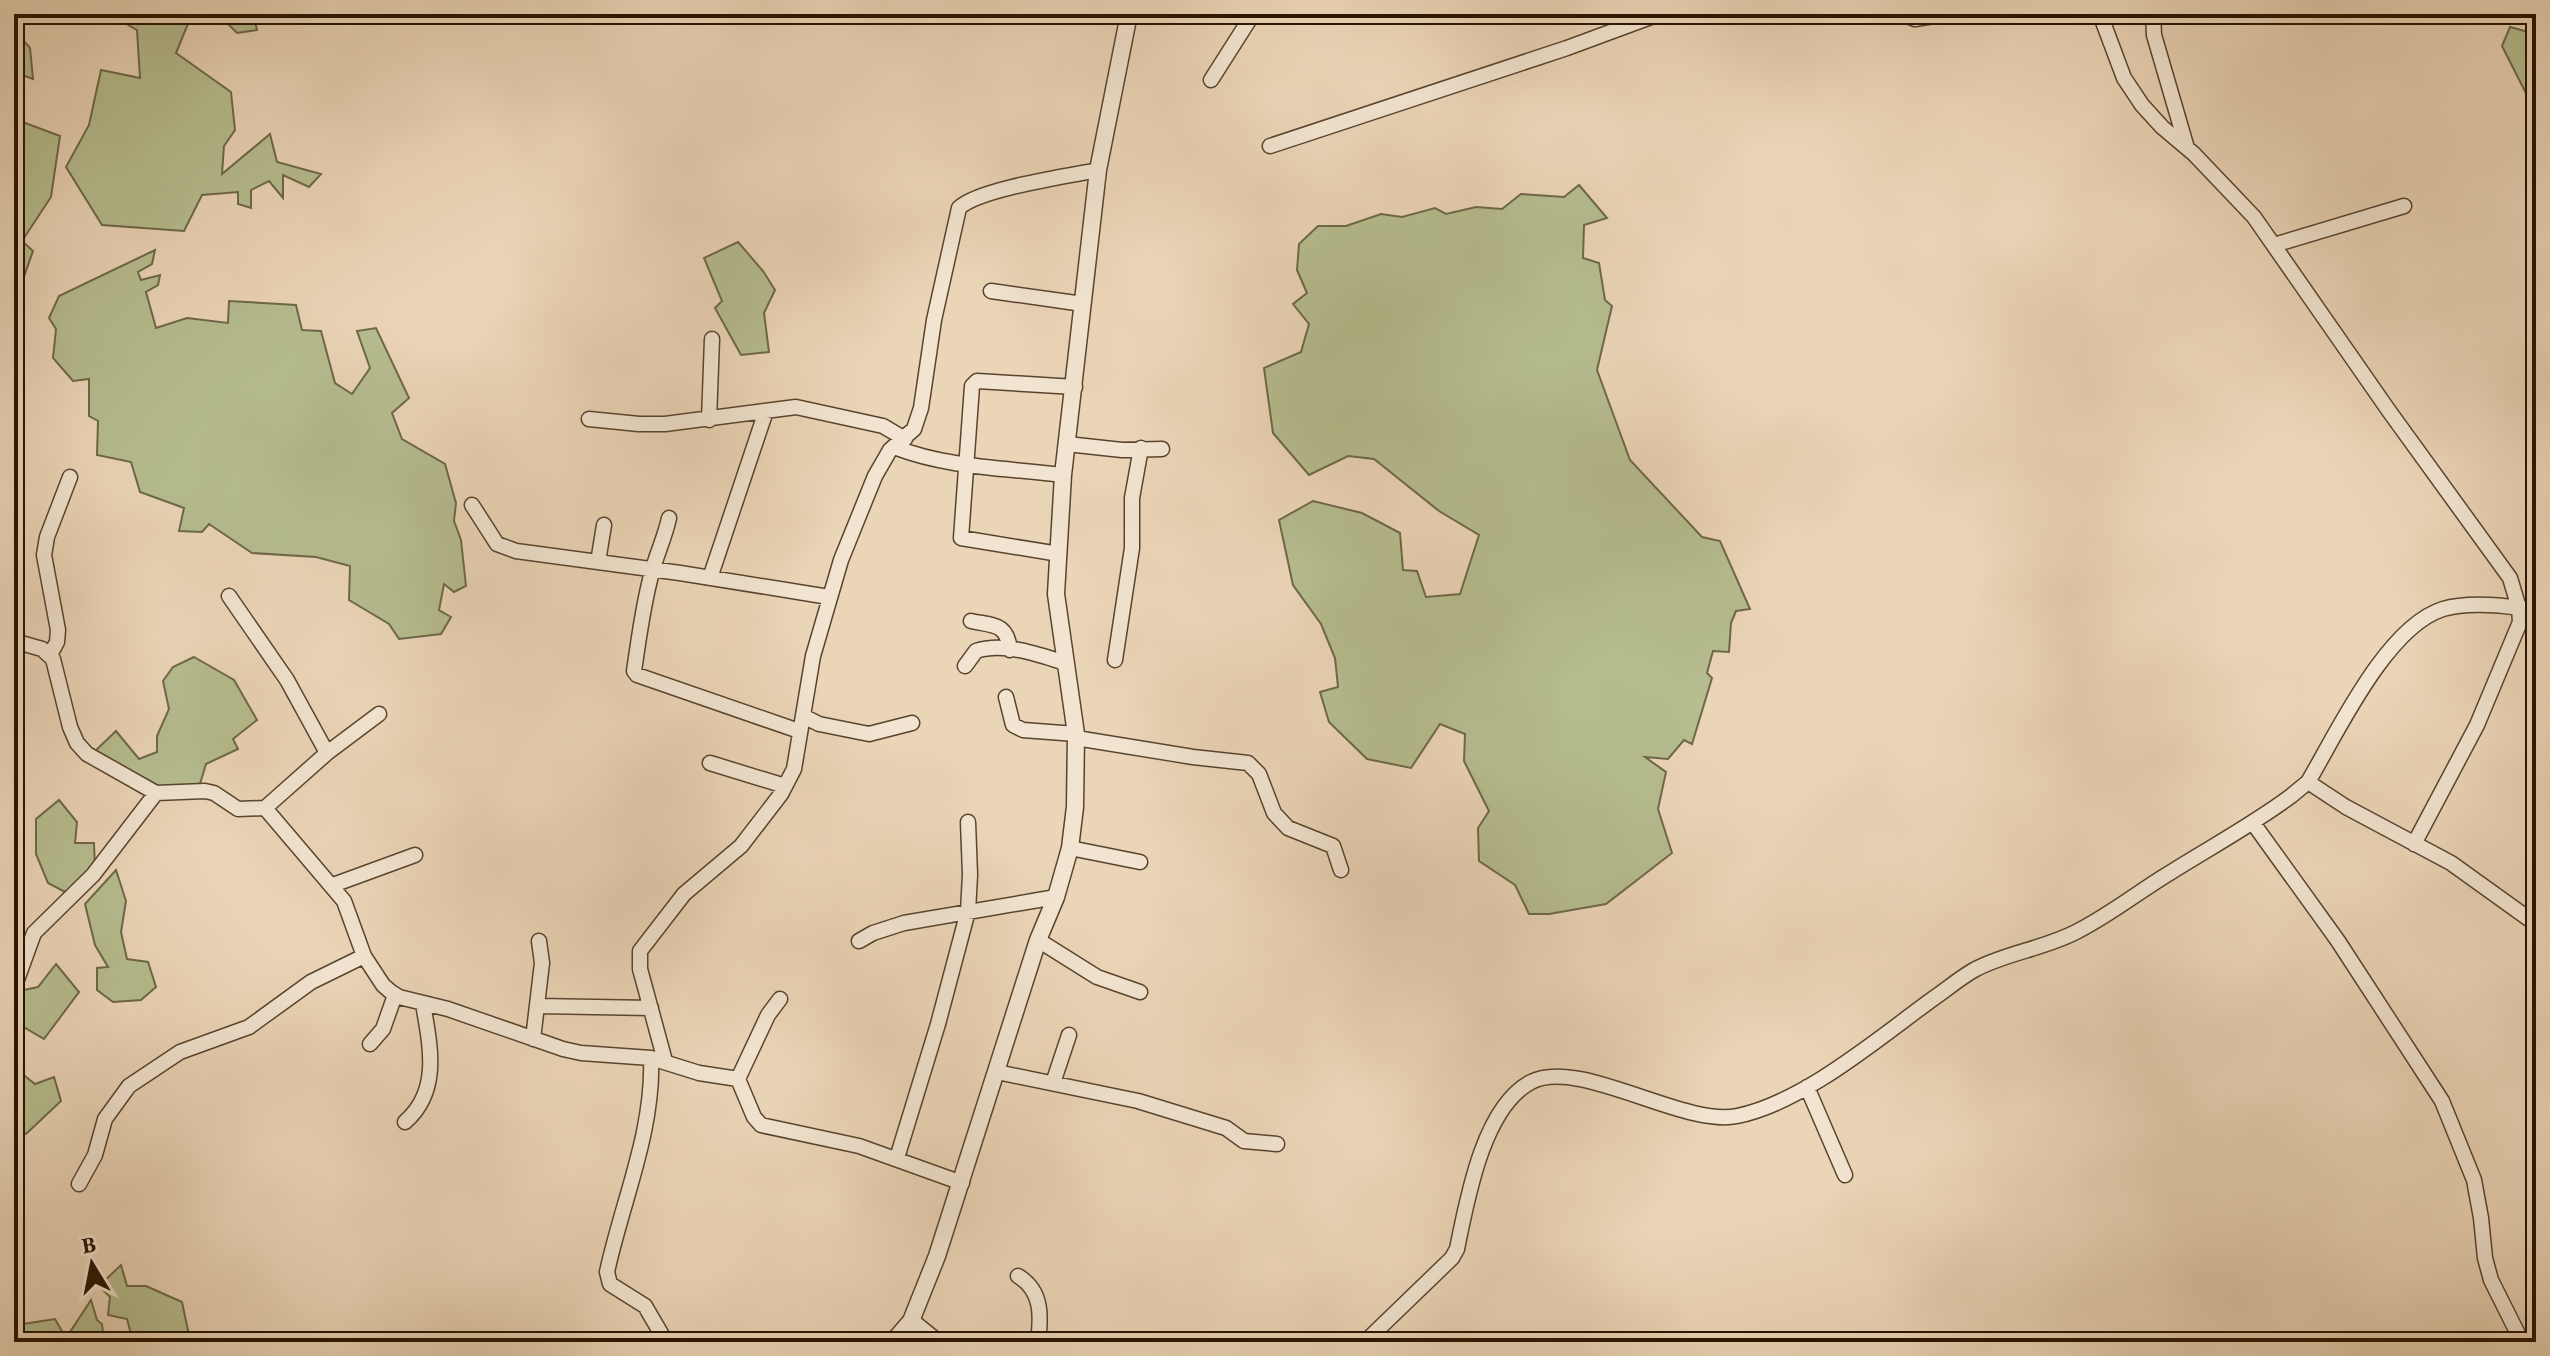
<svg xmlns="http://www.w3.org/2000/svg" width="2550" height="1356" viewBox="0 0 2550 1356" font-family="'EB Garamond',serif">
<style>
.green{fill:#b6bd8f;stroke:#6e6848;stroke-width:2}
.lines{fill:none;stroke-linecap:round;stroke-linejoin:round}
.minor-casing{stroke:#58442e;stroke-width:17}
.tertiary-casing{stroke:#58442e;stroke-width:19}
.minor{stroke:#f2e4d0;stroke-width:14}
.tertiary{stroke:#f2e4d0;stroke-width:16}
</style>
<rect width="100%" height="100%" fill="#ebd5b7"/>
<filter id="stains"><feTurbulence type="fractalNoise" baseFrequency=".0025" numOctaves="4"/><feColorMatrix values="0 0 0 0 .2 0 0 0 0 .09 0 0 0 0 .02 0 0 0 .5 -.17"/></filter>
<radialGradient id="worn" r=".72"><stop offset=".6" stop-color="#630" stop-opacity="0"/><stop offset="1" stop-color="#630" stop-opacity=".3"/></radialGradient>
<path class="green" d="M121,14h71l-16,39 55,39 4,38 -11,16 -2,28 48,-40 7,28 44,12 -12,13 -26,-12v23l-14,-17 -18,9v18l-13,-4v-12l-36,3 -18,36 -82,-6 -36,-58 23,-42 12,-55 39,8 -3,-48 -16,-9z
M203,14h50l4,16 -20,3 -17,-17z
M2510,27l26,7v79l-34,-67z
M14,30l16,18 3,31 -19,-7z
M14,114l3,6 43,16 -9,61 -29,44 11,10 -14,40 -5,-3z
M1579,185l28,33 -23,7 -1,33 16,5 6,37 7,6 -15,64 33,90 72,77 18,4 30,68 -14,2 -5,12 -2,29 -16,-1 -6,22 5,5 -20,66 -8,-4 -16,19 -23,-2 21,15 -8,37 14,44 -66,51 -57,10h-20l-14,-29 -36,-24 -1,-33 11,-17 -25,-50 1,-27 -25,-10 -29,44 -44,-9 -38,-37 -9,-30 18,-5 -3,-29 -14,-34 -28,-39 -14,-65 34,-19 49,12 38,20 3,37 14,1 9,26 34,-3 19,-59 -40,-24 -65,-52 -26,-3 -39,19 -36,-42 -9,-65 37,-16 8,-28 -16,-20 14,-11 -10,-23 2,-26 19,-18h28l35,-12 21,3 33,-9 11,6 30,-7 26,2 19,-15 43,3z
M738,242l25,29 12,19 -11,23 5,39 -28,3 -26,-47 7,-7 -18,-43z
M155,250l-3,14 -14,8 3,8 19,-5 -2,10 -12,7 10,36 31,-10 41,5 1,-22 67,4 6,25 19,1 14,52 17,11 18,-26 -13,-37 19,-3 33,70 -17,15 10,26 43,25 11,39 -2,18 7,19 5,46 -12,6 -10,-8 -5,26 12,7 -10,17 -42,5 -10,-15 -40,-24 1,-34 -34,-9 -64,-4 -43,-29 -7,8 -23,-1 5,-23 -44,-16 -9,-30 -34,-7 1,-34 -9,-5v-37l-16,2 -20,-23 3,-29 -7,-11 10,-22z
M194,657l40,23 23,40 -24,19 5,10 -32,15 -6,20 -42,3 -64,-35 22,-21 23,28 18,-7v-16l12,-27 -6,-28 10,-14z
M59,800l18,22 -2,21h19l1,26 -30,23 -17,-9 -12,-29v-35z
M116,870l10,31 -5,31 6,27 21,3 8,25 -15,13 -28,2 -16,-12v-22l11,-1 -13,-22 -10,-41z
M56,964l23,28 -35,47 -29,-17 8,-32 15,-3z
M16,1069l19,15 19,-7 7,24 -35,33 -12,-7z
M121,1265l6,21h19l36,16 8,38 -57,2 -6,-23 -19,-4 2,-18 -11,-11z
M91,1300l6,20 5,4 2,18h-90v-7l4,-1 5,-10 32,-5 11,19z"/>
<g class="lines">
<g class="minor-casing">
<path id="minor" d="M1902,14l13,5 31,-5
M2100,14l24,64 18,27 20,22 32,27 60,63 135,194 121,167 9,30 1,14 -43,103 -63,119
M2153,14l1,21 33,113
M1211,80l42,-66
M1270,146l297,-98 92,-34
M2274,245l130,-39
M991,291l92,13
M589,419l50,5h26l131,-17 87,19 22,13
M709,420l3,-81
M1067,444l55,6 40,-1
M894,447c54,21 112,21 169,28
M472,505l25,39 19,7 164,22 149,24
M669,518c-4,19 -12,35 -17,54 -9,32 -13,66 -18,99l3,4 162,56
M1059,554l-98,-16 11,-152 5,-5 98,6
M598,562l6,-37
M710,578l56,-167
M229,596l58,84 40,73 -62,55
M971,621c23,5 36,2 39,29
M14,641l28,8 11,10 17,68 7,16 10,11 69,39 49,-2 9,2 24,16 27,-1 79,93 20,55 19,29 8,7 8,5 49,12 115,40 18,4 70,5 48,15 39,6 16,38 7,8 98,21 103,37
M50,655l7,-13 1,-12 -14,-75 3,-18 23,-60
M1115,660l17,-112v-50l9,-50
M965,666l11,-15c27,-9 62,3 89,12
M1006,697l7,28 10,5 53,4
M803,716l16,8 50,10 43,-11
M1076,738l117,19 55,6 11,11 15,39 14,15 45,18 8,24
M327,753l52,-39
M710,763l75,23
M2308,782l38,25 105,56 85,61
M2253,823l85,118 104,160 32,79 7,38 4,40 6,22 31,62
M1070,848l70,14
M333,885l82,-30
M1038,940l59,37 43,15
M859,941l14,-8 31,-10 152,-26
M14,988l20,-55 59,-58 63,-82
M538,1006l113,2
M533,1039l9,-76 -3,-22
M370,1044l13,-15 12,-34
M651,1058c3,73 -29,144 -44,214l3,12 35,22 21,36
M665,1061l-25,-92v-18l44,-57 57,-48 40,-52 13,-25 19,-113 28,-96 34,-84 15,-26 24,-21 7,-21 13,-88 25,-112c19,-19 109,-32 139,-38
M997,1072l141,29 88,27 18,13 33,3
M738,1079l30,-64 12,-16
M1053,1083l16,-48
M1807,1087l38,88
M405,1122c36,-31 25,-77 18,-118
M897,1158l41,-134 30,-113 2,-36 -2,-53
M79,1184l16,-29 10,-36 24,-33 51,-34 69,-25 62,-45 53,-26
M1018,1276c25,15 23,41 20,66
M1365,1342l87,-84 5,-9c10,-49 26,-142 74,-167 48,-25 152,45 206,34 66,-13 143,-79 197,-118 13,-9 26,-20 40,-28 31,-17 69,-21 102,-38 32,-16 61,-39 92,-58 41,-26 84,-49 123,-78l17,-14c29,-49 78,-155 135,-173 27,-8 65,-3 93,1"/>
</g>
<g class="tertiary-casing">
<path id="tertiary" d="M911,1321l26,21
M893,1342l18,-21 26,-65 101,-316 18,-43 14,-49 5,-41 1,-73 -20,-140 7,-119 35,-305 31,-156"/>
</g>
<use href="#minor" class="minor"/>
<use href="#tertiary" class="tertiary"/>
</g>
<rect width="2550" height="1356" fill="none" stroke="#ebd5b7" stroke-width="48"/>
<rect x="16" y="16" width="2518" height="1324" fill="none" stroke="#271400" stroke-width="4"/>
<rect x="24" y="24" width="2502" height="1308" fill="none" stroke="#271400" stroke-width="2"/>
<g transform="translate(92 1264) rotate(350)" stroke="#f2e4d0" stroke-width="6" paint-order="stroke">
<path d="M0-6L14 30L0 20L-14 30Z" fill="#271400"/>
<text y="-12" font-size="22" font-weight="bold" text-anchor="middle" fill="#271400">B</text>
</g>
<rect width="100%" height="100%" filter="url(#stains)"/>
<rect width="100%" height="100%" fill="url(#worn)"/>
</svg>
